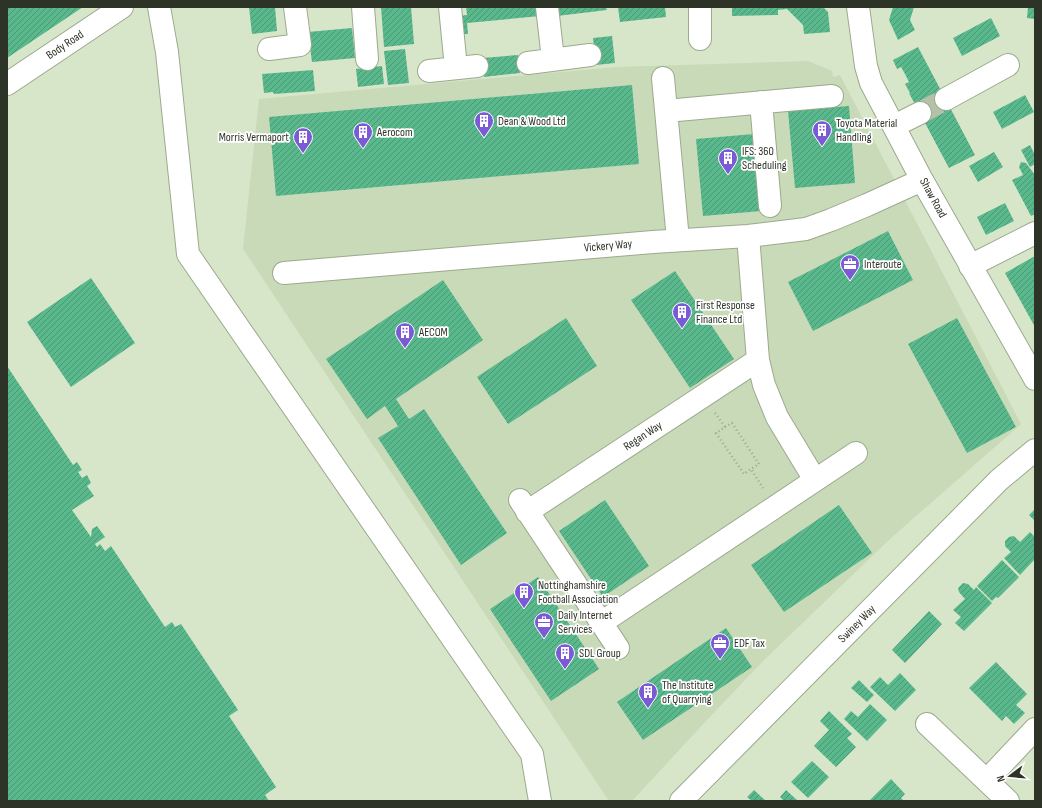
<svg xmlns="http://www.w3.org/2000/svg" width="1042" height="808" viewBox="0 0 1042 808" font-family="'Sofia Sans Condensed',sans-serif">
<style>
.built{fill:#c8dab7}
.building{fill:url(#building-hatch)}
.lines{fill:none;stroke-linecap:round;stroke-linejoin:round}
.minor-tunnel{stroke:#b5c1a9;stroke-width:22;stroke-dasharray:22 11;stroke-linecap:butt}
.minor-casing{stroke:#9ca98e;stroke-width:24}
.path{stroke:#9ca791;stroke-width:2.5;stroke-dasharray:1 3;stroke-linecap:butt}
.minor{stroke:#fff;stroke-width:22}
.labels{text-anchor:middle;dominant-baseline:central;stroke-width:3.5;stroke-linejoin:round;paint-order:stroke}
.street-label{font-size:12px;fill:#2e3328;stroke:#fff}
.poi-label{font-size:12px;fill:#2e3328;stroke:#fff;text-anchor:start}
</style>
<defs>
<pattern id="building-hatch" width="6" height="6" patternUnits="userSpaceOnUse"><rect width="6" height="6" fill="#59b98d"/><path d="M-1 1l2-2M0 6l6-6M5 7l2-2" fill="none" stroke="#4a9773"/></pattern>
</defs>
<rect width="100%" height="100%" fill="#d7e5c9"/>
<path class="built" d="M808,61l24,10 1,6 7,-2 181,349 -130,114 -127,122 -58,61 -74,80h-23l-366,-552 16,-150 358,-32z"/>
<path class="building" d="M7,7h76l-76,51z
M249,7h26l2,24 -25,3z
M381,7h30l3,37 -30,3z
M466,7h73l1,9 -73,7 1,11h-8l-2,-18 9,-1z
M556,7h50l1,3 -50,6z
M618,7h47l1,10 -46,5z
M732,7h91l5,5 2,20 -26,2 -1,-9 -16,-16 -9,1v5l-46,1z
M893,7h21l-4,13 5,10 -17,10 -9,-20z
M1028,7h7v12l-8,-1z
M991,18l9,18 -38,20 -9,-18z
M352,28l3,30 -43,4 -4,-30z
M612,36l3,27 -19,2 -3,-27z
M918,47l57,108 -26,13 -40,-75h1l-5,-9 4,-2 -4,-8 -4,-7 -4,2 -4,-9z
M405,49l4,34 -21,2 -4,-34z
M518,55l2,18 -36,4 -1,-19z
M382,66l2,18 -26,3 -2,-18z
M313,70l2,21 -41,3 -1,-2 -9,1 -2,-19z
M632,85l7,79 -363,32 -7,-79z
M1025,95l9,17 -32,17 -9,-17z
M849,106l6,77 -60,5 -7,-77z
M754,134l7,77 -58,5 -7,-77z
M1030,145l5,10v9l-5,3 -9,-17z
M994,152l9,15 -25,15 -9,-16z
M1021,162l5,1 9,12v39l-4,2 -19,-36 11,-5 -4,-8z
M1005,203l9,18 -28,14 -9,-18z
M888,231l25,49 -100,51 -25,-49z
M1035,256v71l-30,-54z
M675,271l59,88 -44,29 -59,-88z
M91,278l44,65 -64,44 -44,-65z
M443,280l40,60 -87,59 13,20 15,-10 83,124 -46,32 -83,-127 20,-12 -13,-20 -18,13 -41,-60z
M566,318l31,48 -89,58 -31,-47z
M957,318l59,109 -49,26 -59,-109z
M7,366l66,99 4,-3 5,8 -4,2 4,6 5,-3 4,8 -4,3 7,10 -22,14 19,27 1,-8 5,-3 8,11 -10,7 2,3 3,-3 5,7 6,-5 54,81 7,-5 3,5 6,-3 57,86 -9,6 47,71 -11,8 4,6h-262z
M605,500l44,66 -46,31 -44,-66z
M839,505l33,48 -88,59 -33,-47z
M1035,509v12l-6,-6z
M1030,532l5,5v22l-15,16 -16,-17 7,-6 -6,-6v-5l4,-4 5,-1 6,6z
M1002,560l17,17 -21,21 -2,-1 -4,4 -15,-15z
M538,577l61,92 -48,32 -61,-92z
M963,583l5,1 6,6 2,-3 16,16 -28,28 -9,-8 6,-6 -8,-7 12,-11 -6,-7 -1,-4z
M929,611l13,13 -37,39 -13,-13z
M726,628l26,39 -109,73 -26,-38z
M996,662l31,32 -11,11 9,8 -11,11 -8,-8 -4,5 -33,-33z
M900,673l16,17 -21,21 -25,-24 10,-10 8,8z
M859,680l15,15 -7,7 -16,-14z
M870,704l17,16 -20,21 -23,-22 7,-8 7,6z
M829,711l23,23 -5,4 9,9 -20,20 -22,-21 15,-16 -9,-9z
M812,761l17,16 -21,21 -17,-16z
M891,779l14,15 -4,4 3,3h-35z
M754,790l12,11h-14l-5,-4z
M786,790l12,11h-14l-4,-4z"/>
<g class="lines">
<path class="minor-tunnel" d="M920,113l26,-14"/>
<g class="minor-casing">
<path id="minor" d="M159,7l8,45 21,202 344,500 8,47
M363,7l4,52
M450,7l6,61
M547,7l6,52
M700,7v32
M858,7l8,59 5,17 51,97 113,199
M269,49l31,-4 -5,-38
M528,63l62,-8
M429,71l48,-5
M663,78l15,162
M7,84l115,-77
M946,99l62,-34
M761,102l9,104
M666,111l166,-15
M894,126l26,-13
M748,236l10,124 6,25 13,32 38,63
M970,266l65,-33
M284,273l369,-31 95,-6 58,-7 25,-9 36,-15 55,-25
M520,500l98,148
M527,512l231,-152
M601,623l255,-170
M927,724l81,77
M987,780l48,-51
M681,801l318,-321 36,-30"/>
</g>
<path class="path" d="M715,413l10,14 -9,6 28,41 7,-5 12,19
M725,427l7,-4 27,41 -8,5"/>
<use href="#minor" class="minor"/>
</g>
<defs>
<g id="building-pin" transform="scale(1)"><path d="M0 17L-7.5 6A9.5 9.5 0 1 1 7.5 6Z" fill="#7a5bd5" stroke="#fff"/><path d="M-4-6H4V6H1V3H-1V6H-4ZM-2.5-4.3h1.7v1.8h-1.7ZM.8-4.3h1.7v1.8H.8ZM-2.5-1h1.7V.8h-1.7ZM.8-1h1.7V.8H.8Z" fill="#fff"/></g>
<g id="office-pin" transform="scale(1)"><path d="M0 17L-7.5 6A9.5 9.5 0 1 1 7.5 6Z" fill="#7a5bd5" stroke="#fff"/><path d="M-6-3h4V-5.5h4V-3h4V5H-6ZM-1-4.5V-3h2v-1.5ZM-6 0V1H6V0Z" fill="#fff"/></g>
</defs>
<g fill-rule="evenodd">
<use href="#building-pin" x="484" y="121"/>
<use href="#building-pin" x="822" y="130"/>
<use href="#building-pin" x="363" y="132"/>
<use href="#building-pin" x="303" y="137"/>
<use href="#building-pin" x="728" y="158"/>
<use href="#office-pin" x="850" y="264"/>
<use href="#building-pin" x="682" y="312"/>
<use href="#building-pin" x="405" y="332"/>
<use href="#building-pin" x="524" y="592"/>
<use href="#office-pin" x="544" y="622"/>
<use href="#office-pin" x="720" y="643"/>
<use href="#building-pin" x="565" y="653"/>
<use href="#building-pin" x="648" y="692"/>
</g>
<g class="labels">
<g class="street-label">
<text transform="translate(65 45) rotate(-34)">Body Road</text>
<text transform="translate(933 198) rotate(61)">Shaw Road</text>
<text transform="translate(608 246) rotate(-5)">Vickery Way</text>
<text transform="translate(643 436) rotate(-33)">Regan Way</text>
<text transform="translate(857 624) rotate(-45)">Swiney Way</text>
</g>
<g class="poi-label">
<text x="498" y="121">Dean &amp; Wood Ltd</text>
<text x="836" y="123">Toyota Material<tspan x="836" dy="14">Handling</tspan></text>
<text x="377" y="132">Aerocom</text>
<text x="289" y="137" text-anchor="end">Morris Vermaport</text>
<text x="742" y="151">IFS: 360<tspan x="742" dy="14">Scheduling</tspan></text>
<text x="864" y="264">Interoute</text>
<text x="696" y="305">First Response<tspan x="696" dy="14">Finance Ltd</tspan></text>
<text x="419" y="332">AECOM</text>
<text x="538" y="585">Nottinghamshire<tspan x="538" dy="14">Football Association</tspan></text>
<text x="558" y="615">Daily Internet<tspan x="558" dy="14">Services</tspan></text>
<text x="734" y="643">EDF Tax</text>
<text x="579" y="653">SDL Group</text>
<text x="662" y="685">The Institute<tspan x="662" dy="14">of Quarrying</tspan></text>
</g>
</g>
<rect width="1042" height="808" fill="none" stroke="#2e3328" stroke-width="16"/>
<g transform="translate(1010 776) rotate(254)" stroke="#ffffff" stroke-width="3" paint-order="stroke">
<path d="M0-3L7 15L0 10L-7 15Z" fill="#2e3328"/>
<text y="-6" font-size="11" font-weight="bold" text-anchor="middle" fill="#2e3328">N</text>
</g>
</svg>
